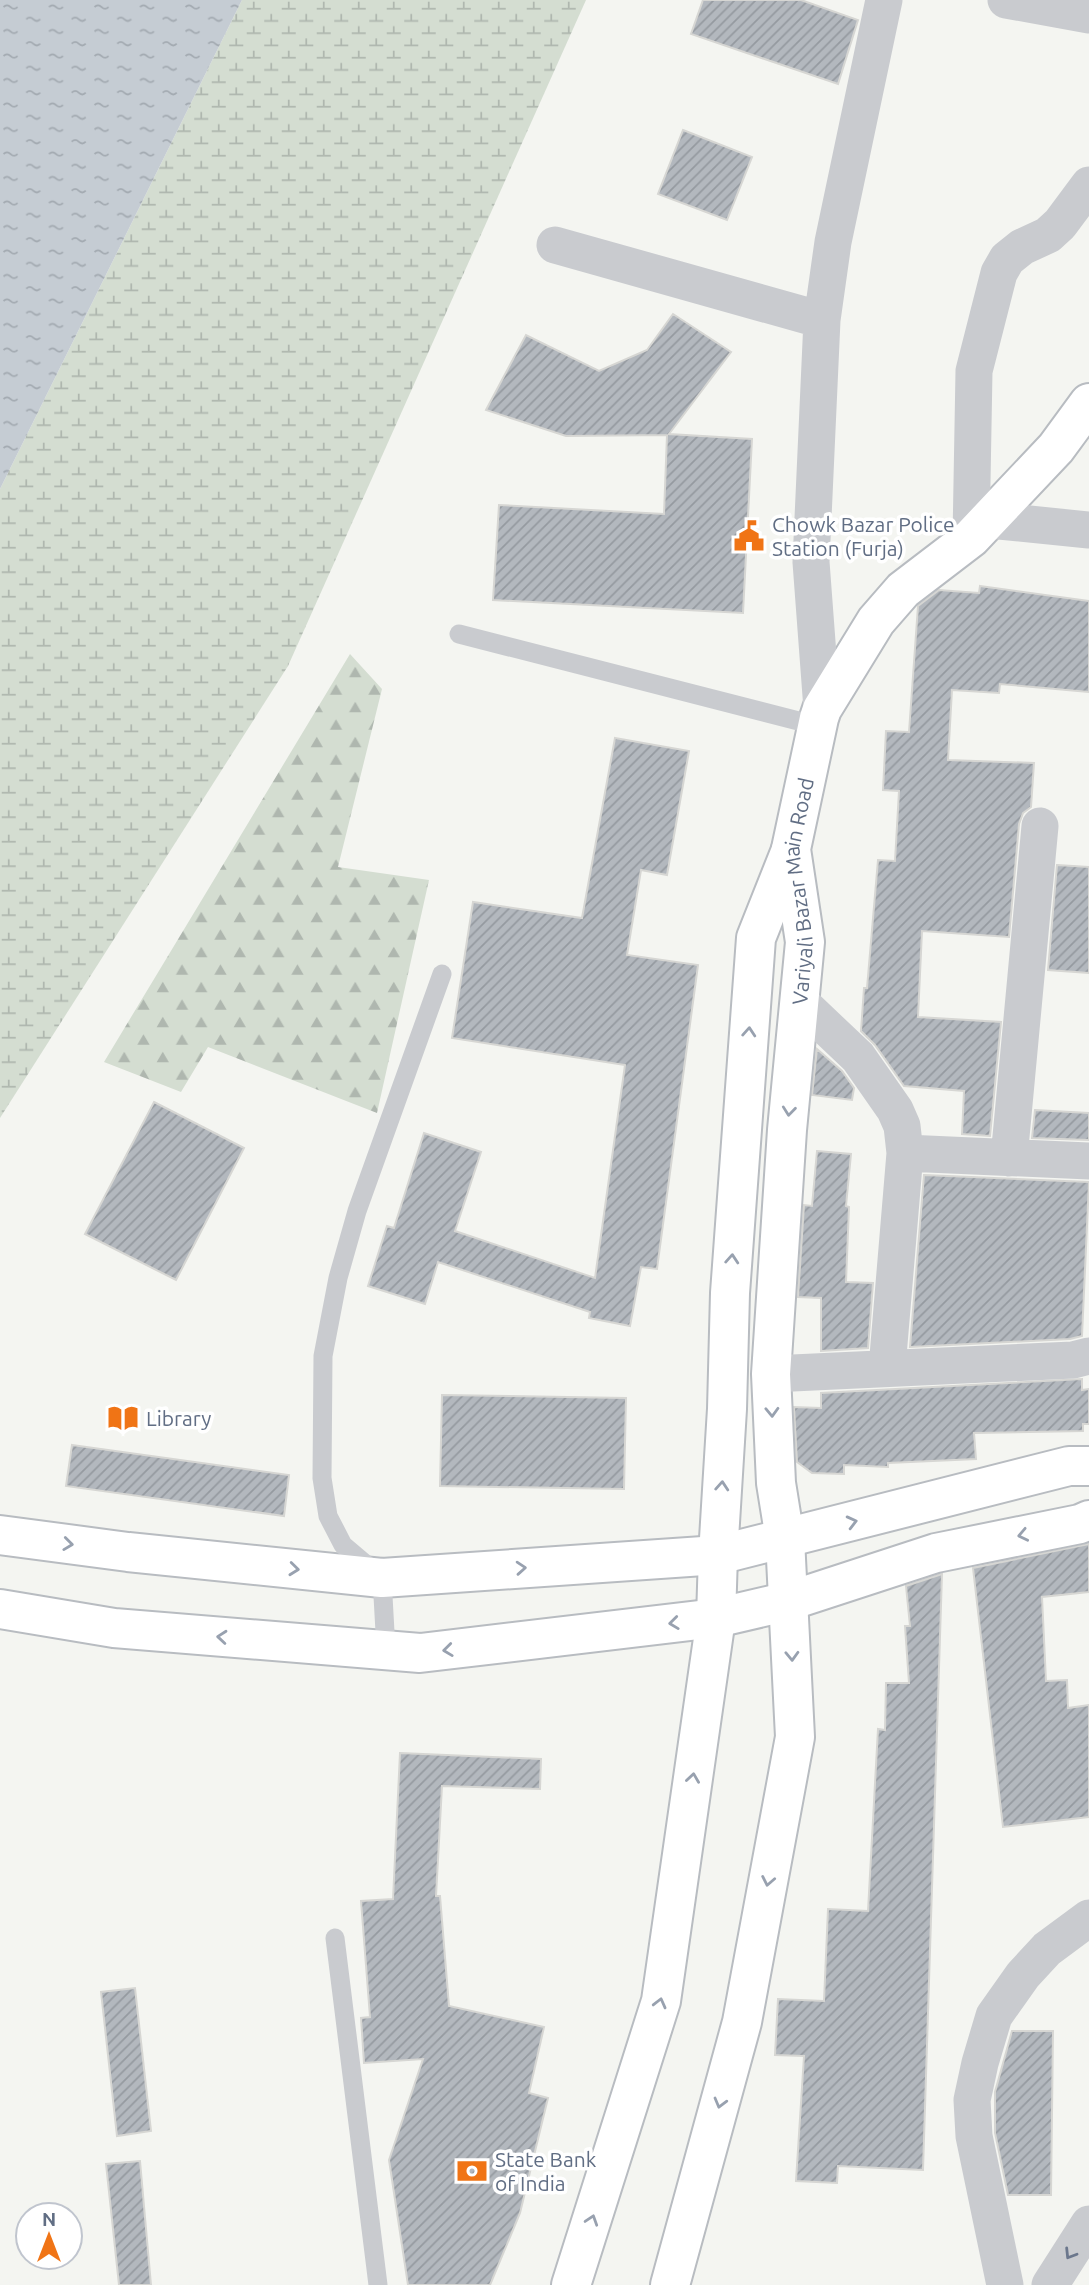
<svg xmlns="http://www.w3.org/2000/svg" width="1089" height="2285" viewBox="0 0 1089 2285" font-family="Ubuntu,sans-serif">
<style>
.forest{fill:url(#forest-firs)}
.wetland{fill:url(#wetland-marsh)}
.water{fill:url(#water-ripples)}
.building{fill:url(#building-hatch);stroke:#d6d6d3;stroke-width:2}
.lines{fill:none;stroke-linecap:round;stroke-linejoin:round}
.secondary-casing{stroke:#b8bcc1;stroke-width:42}
.lane{stroke:#c9cbcf;stroke-width:19}
.street{stroke:#c9cbcf;stroke-width:37}
.secondary{stroke:#fff;stroke-width:38}
.oneway{stroke:#98a1af}
.oneway2{stroke:#6b778c}
.labels{text-anchor:middle;dominant-baseline:central;stroke-width:7;stroke-linejoin:round;paint-order:stroke}
.poi-label{font-size:21px;fill:#616e84;stroke:#fff;text-anchor:start}
.street-label{font-size:21px;fill:#616e84;stroke:#fff}
</style>
<defs>
<pattern id="forest-firs" width="22" height="20" patternUnits="userSpaceOnUse" patternTransform="scale(1.75)"><rect width="22" height="20" fill="#d4ddd1"/><path d="M5 1l3.5 6h-7zM16 11l3.5 6h-7z" fill="#afb7af"/></pattern>
<pattern id="wetland-marsh" width="20" height="14" patternUnits="userSpaceOnUse" patternTransform="scale(1.75)"><rect width="20" height="14" fill="#d4ddd1"/><path d="M1 5h8M5 5V1M11 12h8M15 12V8" fill="none" stroke="#afb7af"/></pattern>
<pattern id="water-ripples" width="26" height="14" patternUnits="userSpaceOnUse" patternTransform="scale(1.75)"><rect width="26" height="14" fill="#c5ccd3"/><path d="M2 4q2-2 4 0t4 0M15 11q2-2 4 0t4 0" fill="none" stroke="#a3aab1"/></pattern>
<pattern id="building-hatch" width="6" height="6" patternUnits="userSpaceOnUse" patternTransform="scale(1.75)"><rect width="6" height="6" fill="#b3b8be"/><path d="M-1 1l2-2M0 6l6-6M5 7l2-2" fill="none" stroke="#959aa0"/></pattern>
</defs>
<rect width="100%" height="100%" fill="#f4f5f1"/>
<path class="forest" d="M350,654l32,35 -44,178 91,13 -52,233 -169,-66 -27,45 -77,-30z"/>
<path class="wetland" d="M242,0h344l-298,666 -288,452v-629z"/>
<path class="water" d="M0,0h242l-242,489z"/>
<path class="building" d="M703,0h98l57,20 -20,64 -147,-50z
M683,130l69,27 -25,63 -69,-26z
M673,314l58,38 -62,82 83,5 -9,174 -250,-13 6,-95 165,9 3,-79 -101,1 -80,-26 40,-75 73,36 48,-21z
M980,586l109,15v91l-89,-8 -1,9 -47,-3 -4,70 86,3 -3,44 -8,6 -4,11 -10,113 -87,-6 -4,86 83,5 -11,114 -28,-2 2,-43 -60,-5 -29,-41 -14,-14 3,-43h3l11,-128 17,1 4,-70 -16,-1 3,-59 23,1 9,-126 21,-16 40,3z
M615,738l74,13 -22,124 -26,-5 -14,85 71,10 -41,304 -16,-2 -11,59 -41,-8 1,-6 -152,-50 -13,42 -57,-18 19,-60 7,2 30,-95 57,19 -26,79 140,47 30,-213 -173,-27 21,-136 109,16z
M1057,865l32,2v106l-41,-3z
M817,1049l25,22 12,17 -2,12 -40,-5z
M154,1102l90,46 -68,132 -91,-46z
M1035,1110l54,3v27l-57,-2z
M817,1151l34,3 -5,52 3,1 -3,75 27,1 -5,65 -47,3v-53l-23,-1 6,-92 8,1z
M924,1175l165,7 -7,154 -12,3 -160,8z
M1082,1379v11l7,-1v35h-6v7l-109,2 2,26 -88,4v4l-44,-2v9l-32,-1 -15,-11 -3,-55 27,1v-15z
M442,1395l184,3 -2,91 -184,-3z
M72,1445l217,30 -5,41 -218,-30z
M1089,1544v48l-47,5 4,84 21,-1 1,28 21,-3v112l-86,10 -30,-259z
M942,1574l-19,596 -85,-4 -1,17 -41,-2 8,-125 -29,-1 3,-56 46,2 4,-92 40,2 10,-182 7,1 1,-47h23l-4,-57h5l-4,-40z
M400,1753l141,6 -1,30 -98,-3 -6,110h4l9,110 95,21 -15,66 19,5 -28,115 -30,72h-82l-19,-125 34,-101 -59,4 -3,-45 9,-1 -9,-116 32,-2z
M135,1988l16,143 -34,5 -16,-144z
M1012,2031h41l-2,164h-43l-13,-62v-41z
M140,2161l11,124h-32l-13,-121z"/>
<g class="lines">
<g class="secondary-casing">
<g id="secondary">
<path d="M0,1535l128,17 254,26 336,-23 351,-89h20"/>
<path d="M0,1609l114,19 306,25 296,-35 73,-17 147,-48 144,-29 9,-4"/>
<path d="M571,2285l90,-284 55,-383 2,-63 9,-146 3,-116 26,-355 35,-88"/>
<path id="s1" d="M670,2285l72,-263 53,-285 -10,-198 -9,-56 -5,-109 16,-244 18,-188 -14,-93 28,-131 3,-9 54,-88 27,-31 68,-52 85,-90 33,-45"/>
</g>
</g>
<path class="lane" d="M459,634l359,92
M386,1650l-4,-72 -39,-33 -15,-29 -6,-38 1,-122 15,-78 19,-67 85,-237
M335,1938l43,347"/>
<path class="street" d="M1006,0l83,15
M555,245l267,75
M989,520l100,10
M971,538l3,-167 25,-98 8,-14 15,-12 26,-12 12,-11 29,-39
M822,709l-11,-147 11,-242 11,-78 51,-242
M800,1002l58,55 37,53 7,16 3,27 -18,215
M905,1153l184,8
M1009,1158l31,-332
M771,1374l302,-14 16,-4
M1005,2285l-31,-149 -2,-36 8,-37 14,-47 29,-41 24,-26 42,-31
M1050,2285l39,-61"/>
<use href="#secondary" class="secondary"/>
</g>
<defs><path id="oneway-chevron" d="M-2-3.5L2.5 0L-2 3.5" fill="none" stroke-width="1.6" stroke-linecap="round" stroke-linejoin="round" transform="scale(1.75)"/></defs>
<g class="oneway">
<use href="#oneway-chevron" transform="translate(749 1032) rotate(-86)"/>
<use href="#oneway-chevron" transform="translate(789 1111) rotate(96)"/>
<use href="#oneway-chevron" transform="translate(732 1259) rotate(-86)"/>
<use href="#oneway-chevron" transform="translate(772 1412) rotate(88)"/>
<use href="#oneway-chevron" transform="translate(722 1486) rotate(-86)"/>
<use href="#oneway-chevron" transform="translate(852 1522) rotate(-14)"/>
<use href="#oneway-chevron" transform="translate(1023 1535) rotate(168)"/>
<use href="#oneway-chevron" transform="translate(68 1544) rotate(7)"/>
<use href="#oneway-chevron" transform="translate(521 1568) rotate(-4)"/>
<use href="#oneway-chevron" transform="translate(294 1569) rotate(6)"/>
<use href="#oneway-chevron" transform="translate(674 1623) rotate(173)"/>
<use href="#oneway-chevron" transform="translate(222 1637) rotate(-175)"/>
<use href="#oneway-chevron" transform="translate(448 1650) rotate(173)"/>
<use href="#oneway-chevron" transform="translate(792 1656) rotate(88)"/>
<use href="#oneway-chevron" transform="translate(693 1778) rotate(-82)"/>
<use href="#oneway-chevron" transform="translate(768 1881) rotate(101)"/>
<use href="#oneway-chevron" transform="translate(660 2003) rotate(-76)"/>
<use href="#oneway-chevron" transform="translate(720 2103) rotate(105)"/>
<use href="#oneway-chevron" transform="translate(592 2220) rotate(-72)"/>
</g>
<use class="oneway2" href="#oneway-chevron" transform="translate(1070 2254) rotate(122)"/>
<defs>
<g id="civic-bare" transform="scale(2.415)"><path d="M-.6-6.5H3V-4.5H.6V-3L4-1V1h2V6H-6V1h2V-1L-.6-3ZM-1.2 2.5V6h2.4V2.5Z" fill="#f07415" stroke="#fff" stroke-width="2.5" paint-order="stroke"/></g>
<g id="library-bare" transform="scale(2.415)"><path d="M-6-4Q-3-5.5-.7-3.5V5Q-3 3-6 4ZM6-4Q3-5.5 .7-3.5V5Q3 3 6 4Z" fill="#f07415" stroke="#fff" stroke-width="2.5" paint-order="stroke"/></g>
<g id="bank-bare" transform="scale(2.415)"><path d="M-6-4H6V4H-6ZM0-2.3a2.3 2.3 0 1 0 0 4.6a2.3 2.3 0 1 0 0-4.6Z" fill="#f07415" stroke="#fff" stroke-width="2.5" paint-order="stroke"/></g>
</defs>
<g fill-rule="evenodd">
<use href="#civic-bare" x="749" y="536"/>
<use href="#library-bare" x="123" y="1418"/>
<use href="#bank-bare" x="472" y="2171"/>
</g>
<g class="labels">
<g class="poi-label">
<text x="772" y="524">Chowk Bazar Police<tspan x="772" dy="24">Station (Furja)</tspan></text>
<text x="146" y="1418">Library</text>
<text x="495" y="2159">State Bank<tspan x="495" dy="24">of India</tspan></text>
</g>
<g class="street-label">
<text stroke="none"><textPath href="#s1" startOffset="1412">Variyali Bazar Main Road</textPath></text>
</g>
</g>
<g transform="translate(49 2236)"><circle r="33" fill="#ffffff" stroke="#c0c5ce" stroke-width="2"/>
<path d="M0-5L12 26L0 18L-12 26Z" fill="#f07415"/>
<text y="-10" font-size="19" font-weight="bold" text-anchor="middle" fill="#616e84">N</text>
</g>
</svg>
